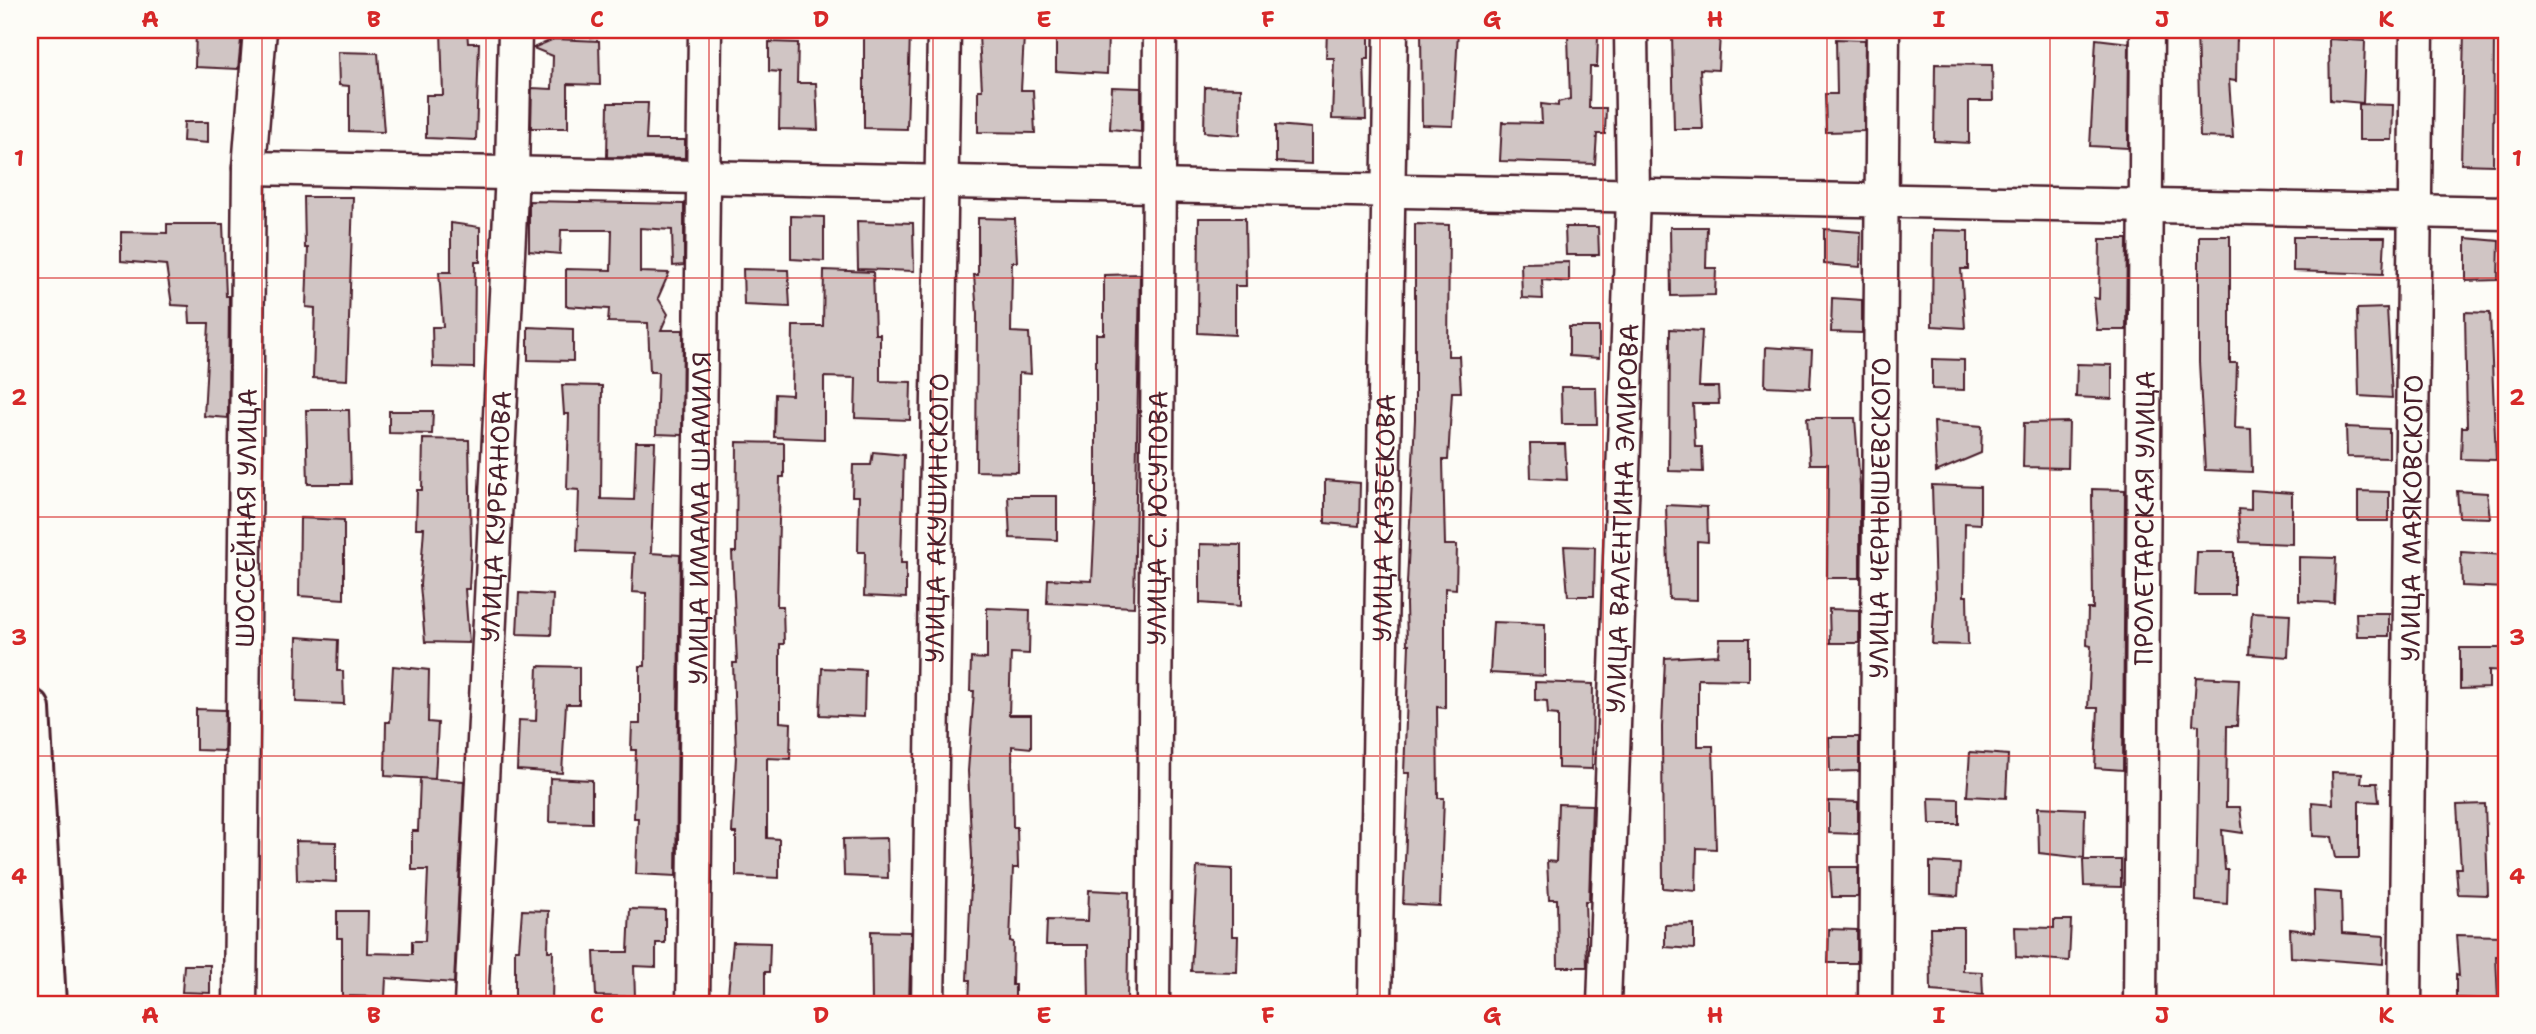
<svg xmlns="http://www.w3.org/2000/svg" width="2536" height="1034" viewBox="0 0 2536 1034" font-family="'Shantell Sans',sans-serif">
<style>
.building{fill:#d0c5c4;stroke:#4a1f2b;stroke-width:2}
.lines{fill:none;stroke-linecap:round;stroke-linejoin:round}
.minor-casing{stroke:#4a1f2b;stroke-width:37}
.highway-casing{stroke:#4a1f2b;stroke-width:44}
.minor{stroke:#fdfcf7;stroke-width:32}
.highway{stroke:#fdfcf7;stroke-width:38}
.grid{fill:none;stroke:#d62828;stroke-width:2;stroke-opacity:0.55}
.labels{text-anchor:middle;dominant-baseline:central;stroke-width:6;stroke-linejoin:round;paint-order:stroke}
.street-label{font-size:26px;fill:#4a1f2b;stroke:#fdfcf7}
.neatline{fill:none;stroke:#d62828;stroke-width:2.5}
.grid-label{font-size:23px;text-anchor:middle;font-weight:bold;fill:#d62828}
</style>
<rect width="100%" height="100%" fill="#fdfcf7"/>
<filter id="ink" filterUnits="userSpaceOnUse"><feTurbulence type="fractalNoise" baseFrequency=".0143" numOctaves="2"/><feDisplacementMap in="SourceGraphic" scale="14" xChannelSelector="R" yChannelSelector="G"/><feConvolveMatrix kernelMatrix="1 2 1 2 8 2 1 2 1" color-interpolation-filters="sRGB"/></filter>
<g filter="url(#ink)">
<path class="building" d="M196,30h46l-4,39 -43,-2z
M441,30h26l1,13h11l-3,97 -50,-2v-43h17z
M1056,30h52l-1,44 -51,-3z
M1327,30h42v29h-5l2,61 -34,-1 2,-61h-8z
M1421,30h37l-5,96 -31,-1z
M2197,30h40l-1,51 -7,-1 4,58 -33,-1z
M2464,30h30l-1,135 -32,-1z
M1672,32l48,2 -2,36 -18,-1 3,60h-29z
M864,33h46l-3,96 -43,-1z
M979,35l45,1 -3,54h12l2,43 -57,-1v-42h4z
M1568,35l30,1 -1,31h-7l-1,41h17l-1,26h-8l-2,30 -95,-3 2,-39 40,1 -1,-19 17,2v-4l12,-3z
M554,39l45,2 1,44 -32,-1v44h-37l1,-40 20,1 1,-33 -20,-8z
M1836,39l29,1 -1,91 -38,1 -1,-38h12z
M2096,39l33,4 -1,105 -38,-2z
M2329,39l36,2 -2,62 -33,-3z
M769,42l29,1 -1,40h19l2,47 -39,-1 1,-57 -11,-1z
M338,52l40,1 6,79 -35,-1v-45l-10,-1z
M1935,64l57,1 1,36h-24v42l-35,-2z
M1112,87l29,1v44l-31,-3z
M1205,87l36,1 -1,47 -36,-3z
M608,103h40l-2,37h39v18l-78,-1z
M2359,104l34,1 -1,35h-33z
M184,122h24v21l-25,-2z
M1276,125l35,3v36l-35,-2z
M304,197h49l-6,183 -34,-2 2,-70 -9,-1 2,-59h-3z
M529,201l155,3v61l-11,1 -1,-36 -32,-2v44l29,1 -11,25 10,16 -7,16h22l-1,105 -26,-1 2,-62h-8l-2,-49 -40,-1 1,-13 -43,-3v-37l45,1 1,-40h-51l-1,24 -31,-3z
M791,216l33,1v44l-33,-2z
M978,218l37,1 2,43h-5l-1,70 18,1 2,41 -12,-1 -1,99 -42,-1 1,-157 -3,-39h4z
M1199,218h46l1,68h-11v49l-37,-2z
M857,221l56,2 1,48 -56,-2z
M451,223l29,4v35h-5l-1,106 -41,-1 -1,-40h11l-4,-55h12z
M167,224h56l3,72h3l-1,122 -24,-2 5,-93h-19l-1,-17 -17,-1 -6,-40 -45,-4v-29l46,1z
M1415,224l34,1 -1,131h11l2,36h-9l-4,68h-5l2,85h12l-1,44 -11,-1v120l-8,-1 1,91h6l-4,108 -37,-2 6,-131h-5l5,-129h-2l-1,-40 9,-185z
M1565,227h33l1,28h-33z
M1670,227h37l-1,41h10l-1,27 -44,1z
M1824,229l37,3 -1,35 -36,-3z
M1933,230l35,1v38h-7l4,59 -33,-2z
M2199,236h31v127h7l-2,65 16,1 1,43 -47,-2 -6,-108z
M2293,237h92l-2,37 -90,-3z
M2466,238l33,3 -1,39 -32,1z
M2100,239h27l-1,91h-29l-3,-32 5,1z
M1569,262v20l-27,-2 1,19 -21,-1 -1,-35z
M743,269l45,1 2,37 -46,-2z
M824,270l49,2 2,62h5v47l31,1 -1,38 -55,-2 1,-40 -32,-1v62l-50,-2 1,-43 17,1 1,-69h30z
M1140,274l-6,333 -87,-4 1,-24 44,2 4,-80v-167h8v-59z
M1832,298l30,2v33l-31,-1z
M2387,308l5,90 -33,-2 -2,-87z
M2465,312l25,1 6,147 -35,-1 1,-32h5z
M528,327l45,2v32l-45,-1z
M1569,327h30v31l-30,-2z
M1670,329l32,2 -3,56h19l1,17h-26l2,43h7l1,25 -34,-1z
M1766,347l46,3 -2,38 -45,-2z
M1932,359l32,1v30l-32,-1z
M2077,364l35,1v34l-36,-2z
M562,385l40,1 -1,113 33,1 2,-58h19l-4,111 29,2 -4,321 -40,-2 2,-56h-4l2,-68h-5l1,-26h8v-58h5l1,-73 -14,-1 2,-39 -57,-2 2,-61 -12,-1 2,-75h-5z
M1561,387h35l1,37h-35z
M306,410h43l2,74h-43z
M389,411h44l-1,23 -43,-1z
M1807,418h48l5,68v92h-33l1,-114h-18z
M1934,422l48,4 -1,27 -45,19z
M2069,422l-1,46 -45,-1 1,-44z
M2346,427l43,2v29l-42,-1z
M423,439l46,1 2,107 -2,42h-4l4,54 -44,-1 -5,-57 4,-57h-8l1,-38h5z
M737,442l47,1v34h-4l-3,129h6l1,38h-4v78l11,1 -1,36 -23,-1v80l12,1v39l-43,-2v-43h-4l4,-77 -3,-93h4l-5,-111h4z
M1530,444h35l2,36 -36,-2z
M873,452l31,3 -3,108h5v35l-42,-2 1,-44h-7l1,-56h-7l1,-31h18z
M1325,480l35,3 -1,43 -34,-3z
M1932,485l48,2v37l-15,-1 -1,73h3l1,49 -36,-1 3,-48z
M2092,489l33,1 -2,280 -28,-2 3,-60h-10l3,-62 -4,-1 1,-36h5z
M2251,490l41,3v51l-52,-2 -2,-33 13,1z
M2358,491l31,1v29h-31z
M2457,491l30,2 3,25 -31,-1z
M1008,496h49v44l-47,-2z
M1666,505l41,2 1,35 -11,-1v59l-28,-1z
M300,518l44,2v79l-45,-3z
M1200,544l41,1v61l-41,-3z
M1564,546l31,1 -1,49h-26z
M2197,552h37v43h-39z
M2461,552l44,3 1,33 -44,-2z
M2299,557l37,1 -2,45 -35,-2z
M519,593l34,2 -2,40 -34,-1z
M987,608l43,2 -1,44 -18,-1 -2,62h22v33l-19,-2 1,81h4l1,41h-5l-3,73 3,1 -1,43h3v19h-46l1,-24h-3l5,-122 -4,-87 6,-80h-4l1,-33 16,1z
M1829,609l30,1v33h-29z
M2252,612l38,2 -2,43 -39,-3z
M2356,613h33v23h-32z
M1493,622l52,2v52l-55,-3z
M297,637l41,3 -1,31h6l1,33 -48,-2z
M1720,639h29v41l-51,-1v67h15l3,103 -19,-1 -1,43 -33,-3 -1,-161 3,-69 53,-3z
M2460,648h46v23l-17,-1v18l-29,1z
M393,666l36,4 -1,52 10,1 -3,56 -50,-3 1,-54h4z
M538,666l41,1v37h-13l-4,69 -45,-3 2,-50 17,1z
M822,668l43,2 -1,47 -44,-2z
M2196,677l43,2 -2,47h-10l-1,81h14l3,26 -21,-3 3,40h3l-1,34 -31,-3 3,-176 -6,-1z
M1535,682l58,2 -1,85 -34,-1v-53l-10,-1 -1,-13 -12,-1z
M196,709l29,1 -1,41 -28,-1z
M1829,737h30v34l-29,1z
M1970,752l38,3 -2,43 -39,-2z
M2332,772l30,1 -1,10h16l2,19 -20,-1v57h-23l-4,-21 -19,-1 -1,-34 21,2z
M420,778l44,3 -10,202 -68,-5 -1,19 -43,-1v-58h-5v-27h31l-1,42 45,1v-13h13l3,-71h-16v-39h6z
M550,778l42,2v43l-43,-1z
M1929,798l30,1v25h-29z
M1829,801l29,1v32l-29,-1z
M1558,804l34,1 -3,96h-4l2,66h-29l-1,-68h-8l-2,-38 9,1z
M2485,804l3,91 -30,-1 -2,-26h5l-4,-63z
M2038,807l47,2 -1,49 -45,-5z
M887,838l1,40 -44,-2 -1,-37z
M296,841l40,1v40l-39,-2z
M2083,860h38v27l-37,-1z
M1930,862l30,2 -2,32 -28,-2z
M1197,867l35,2v67h6l-1,36 -46,-1z
M1830,867h28v30h-26z
M1089,890l40,2 -2,112h-38l-1,-59h-42l1,-25 41,1z
M2314,891l27,2 1,40 42,3 -1,28 -92,-7 -1,-28 25,3z
M630,909l35,1v33h-9v24l-22,-1 1,31 -39,-1 -2,-44h34z
M522,910l27,1 -1,40h5l-1,52h-37v-54h4z
M2054,920h17l-2,41 -53,-4 -1,-30 39,1z
M1694,924v25l-29,-2v-22z
M1930,927h33v44l19,1 1,23 -52,-4z
M1829,929l28,1v33h-29z
M871,931l40,1 -2,72h-37z
M2456,935l48,1 2,20h-10l2,44 -42,-2v-23l3,1z
M733,942l37,1 -1,29h-4v32h-38z
M184,965h26v28l-28,-1z"/>
<g class="lines">
<g class="minor-casing">
<g id="minor">
<path d="M249,168l2257,45"/>
<path id="s1" d="M240,1004l9,-836 11,-138"/>
<path id="s2" d="M471,1004l41,-831 3,-143"/>
<path id="s3" d="M693,1004l12,-974"/>
<path id="s4" d="M928,1004l16,-974"/>
<path id="s5" d="M1153,1004l7,-974"/>
<path id="s6" d="M1375,1004l16,-974"/>
<path id="s7" d="M1604,1004l29,-808 -2,-166"/>
<path id="s8" d="M1875,1004l8,-974"/>
<path id="s9" d="M2140,1004l7,-974"/>
<path id="s10" d="M2405,1004l12,-974"/>
</g>
</g>
<g class="highway-casing">
<path id="highway" d="M30,709l16,295"/>
</g>
<use href="#minor" class="minor"/>
<use href="#highway" class="highway"/>
</g>
</g>
<path class="grid" d="M262,30v974M486,30v974M709,30v974M933,30v974M1156,30v974M1380,30v974M1603,30v974M1827,30v974M2050,30v974M2274,30v974M30,278h2476M30,517h2476M30,756h2476"/>
<g class="labels">
<g class="street-label">
<text stroke="none"><textPath href="#s1" startOffset="486">ШОССЕЙНАЯ УЛИЦА</textPath></text>
<text stroke="none"><textPath href="#s2" startOffset="488">УЛИЦА КУРБАНОВА</textPath></text>
<text stroke="none"><textPath href="#s3" startOffset="486">УЛИЦА ИМАМА ШАМИЛЯ</textPath></text>
<text stroke="none"><textPath href="#s4" startOffset="486">УЛИЦА АКУШИНСКОГО</textPath></text>
<text stroke="none"><textPath href="#s5" startOffset="486">УЛИЦА С. ЮСУПОВА</textPath></text>
<text stroke="none"><textPath href="#s6" startOffset="486">УЛИЦА КАЗБЕКОВА</textPath></text>
<text stroke="none"><textPath href="#s7" startOffset="486">УЛИЦА ВАЛЕНТИНА ЭМИРОВА</textPath></text>
<text stroke="none"><textPath href="#s8" startOffset="486">УЛИЦА ЧЕРНЫШЕВСКОГО</textPath></text>
<text stroke="none"><textPath href="#s9" startOffset="486">ПРОЛЕТАРСКАЯ УЛИЦА</textPath></text>
<text stroke="none"><textPath href="#s10" startOffset="486">УЛИЦА МАЯКОВСКОГО</textPath></text>
</g>
</g>
<rect width="2536" height="1034" fill="none" stroke="#fdfcf7" stroke-width="77"/>
<rect x="38" y="38" width="2460" height="958" class="neatline"/>
<g class="grid-label">
<text x="150" y="27">A</text>
<text x="374" y="27">B</text>
<text x="597" y="27">C</text>
<text x="821" y="27">D</text>
<text x="1044" y="27">E</text>
<text x="1268" y="27">F</text>
<text x="1492" y="27">G</text>
<text x="1715" y="27">H</text>
<text x="1939" y="27">I</text>
<text x="2162" y="27">J</text>
<text x="2386" y="27">K</text>
<text x="19" y="166">1</text>
<text x="2517" y="166">1</text>
<text x="19" y="405">2</text>
<text x="2517" y="405">2</text>
<text x="19" y="645">3</text>
<text x="2517" y="645">3</text>
<text x="19" y="884">4</text>
<text x="2517" y="884">4</text>
<text x="150" y="1023">A</text>
<text x="374" y="1023">B</text>
<text x="597" y="1023">C</text>
<text x="821" y="1023">D</text>
<text x="1044" y="1023">E</text>
<text x="1268" y="1023">F</text>
<text x="1492" y="1023">G</text>
<text x="1715" y="1023">H</text>
<text x="1939" y="1023">I</text>
<text x="2162" y="1023">J</text>
<text x="2386" y="1023">K</text>
</g>
</svg>
